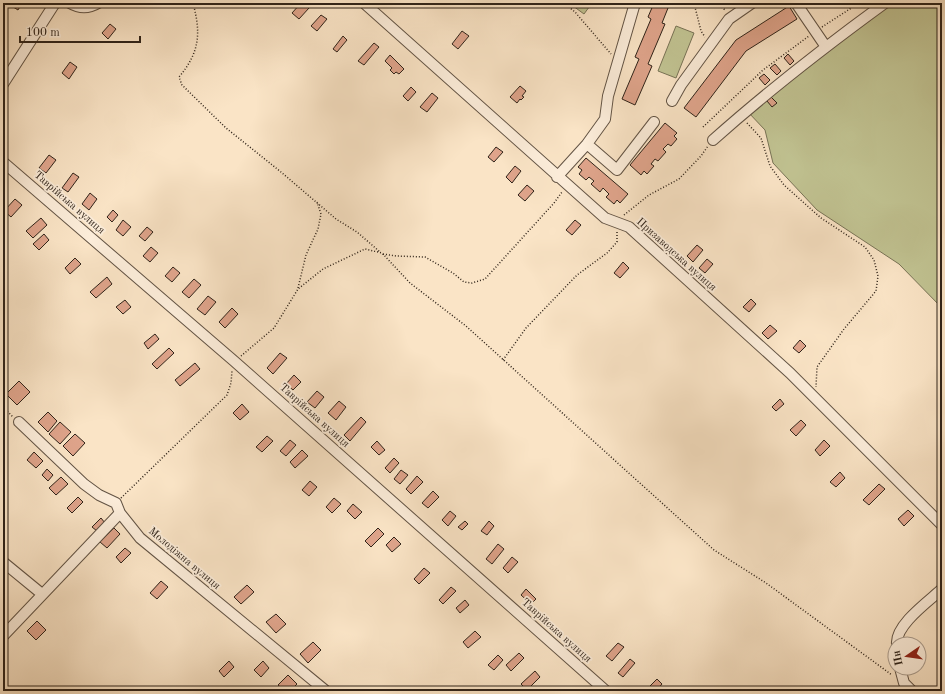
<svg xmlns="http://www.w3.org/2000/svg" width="945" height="694" viewBox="0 0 945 694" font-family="'Old Standard TT',serif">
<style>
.green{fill:#c1c392;stroke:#787356}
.building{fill:#dfa48b;stroke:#2f2319}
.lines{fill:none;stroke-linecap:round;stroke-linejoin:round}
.minor-casing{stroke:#625344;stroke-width:12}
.path{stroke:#2f2319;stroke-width:1.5;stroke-dasharray:1 2;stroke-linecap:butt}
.minor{stroke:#fcedda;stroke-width:10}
.labels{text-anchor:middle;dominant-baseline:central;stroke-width:3.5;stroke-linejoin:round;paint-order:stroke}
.street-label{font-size:11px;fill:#2f2319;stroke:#fcedda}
</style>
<rect width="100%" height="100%" fill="#fae4c6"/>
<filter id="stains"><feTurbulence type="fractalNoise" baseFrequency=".005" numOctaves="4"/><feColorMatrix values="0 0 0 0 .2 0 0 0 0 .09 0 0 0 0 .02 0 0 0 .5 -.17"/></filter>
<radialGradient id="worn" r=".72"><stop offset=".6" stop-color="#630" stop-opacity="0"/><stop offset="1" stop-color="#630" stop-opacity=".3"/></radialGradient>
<path class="green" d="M569,3h23l-8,11z
M892,3h50v305l-43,-44 -82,-54 -44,-47 -8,-33 -17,-18z
M676,26l18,7 -18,45 -18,-7z"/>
<path class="building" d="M11,3h11l-4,7 -8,-5z
M301,3l8,5 -10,11 -7,-6z
M654,3h16l-8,20 3,1 -17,40 4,2 -17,39 -13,-6 17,-40 -4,-2 16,-38 -3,-2z
M789,6l8,13 -51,32 -50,66 -12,-9 52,-68z
M321,15l6,4 -10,12 -6,-5z
M110,24l6,5 -8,10 -6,-6z
M462,31l7,5 -11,13 -6,-5z
M343,36l4,4 -10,12 -4,-3z
M374,43l5,4 -15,18 -6,-4z
M788,54l6,7 -4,4 -6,-7z
M390,55l14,14 -5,5 -3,-2 -2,2 -4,-4 2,-2 -7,-7z
M70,62l7,5 -8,12 -7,-6z
M775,64l6,7 -4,4 -7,-7z
M764,74l6,6 -5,5 -6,-7z
M520,86l6,5 -4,5 2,1 -3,3 -1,-1 -3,4 -7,-6z
M411,87l5,5 -8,9 -5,-5z
M432,93l6,5 -11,14 -7,-5z
M771,97l6,6 -5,4 -5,-6z
M665,123l12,10 -3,3 3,3 -6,7 -3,-2 -5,5 3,3 -8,9 -3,-2 -4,5 3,2 -7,8 -3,-3 -3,4 -11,-10z
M496,147l7,5 -9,10 -6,-5z
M49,155l7,5 -10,13 -7,-5z
M586,158l42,36 -8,9 -3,-3 -3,4 -8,-7 3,-3 -6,-6 -3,4 -9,-8 3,-3 -5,-4 -3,3 -7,-6 3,-4 -4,-3z
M515,166l6,5 -9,12 -6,-6z
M73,173l6,4 -11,15 -6,-4z
M527,185l7,6 -9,10 -7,-6z
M90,193l7,6 -8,11 -7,-6z
M15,199l7,6 -11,12 -7,-6z
M113,210l5,5 -6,7 -5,-5z
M41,218l6,7 -14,13 -7,-7z
M123,220l8,7 -8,9 -7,-6z
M575,220l6,5 -9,10 -6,-5z
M147,227l6,5 -8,9 -6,-5z
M44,234l5,6 -10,10 -6,-6z
M697,245l6,5 -10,12 -6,-6z
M151,247l7,6 -8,9 -7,-6z
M75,258l6,6 -11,10 -5,-6z
M707,259l6,5 -8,9 -6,-5z
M623,262l6,6 -9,10 -6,-5z
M173,267l7,6 -8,9 -7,-6z
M107,277l5,7 -16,14 -6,-6z
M194,279l7,6 -12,13 -7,-6z
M208,296l8,6 -11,13 -8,-6z
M751,299l5,5 -7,8 -6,-5z
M125,300l6,7 -8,7 -7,-7z
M232,308l6,6 -13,14 -6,-6z
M770,325l7,6 -9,8 -6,-6z
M155,334l4,5 -11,10 -4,-6z
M800,340l6,6 -7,7 -6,-5z
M169,348l5,5 -17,16 -5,-5z
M280,353l7,5 -14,16 -6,-6z
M195,363l5,6 -20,17 -5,-6z
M294,375l7,7 -8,8 -7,-6z
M19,381l11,11 -13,13 -11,-11z
M317,391l7,6 -9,11 -8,-6z
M780,399l4,5 -8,7 -4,-4z
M339,401l7,6 -10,13 -8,-7z
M242,404l7,8 -9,8 -7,-7z
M48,412l9,9 -9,11 -10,-10z
M361,417l5,5 -16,19 -6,-6z
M801,420l5,5 -10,11 -6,-6z
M60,422l11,10 -11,12 -11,-10z
M75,434l10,9 -12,13 -10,-10z
M267,436l6,5 -11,11 -6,-5z
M290,440l6,5 -10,11 -6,-5z
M824,440l6,6 -10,10 -5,-6z
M377,441l8,9 -6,5 -8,-8z
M302,450l6,6 -13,12 -5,-6z
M34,452l9,9 -7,7 -9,-8z
M394,458l5,5 -9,10 -5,-5z
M47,469l6,6 -5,6 -6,-6z
M401,470l7,5 -8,9 -6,-5z
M840,472l5,6 -9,9 -6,-5z
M417,476l6,6 -12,12 -5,-5z
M61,477l7,7 -12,11 -7,-7z
M310,481l7,6 -8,9 -7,-6z
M879,484l6,5 -16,16 -6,-5z
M433,491l6,6 -11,11 -6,-5z
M78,497l5,5 -11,11 -5,-5z
M334,498l7,6 -9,9 -6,-6z
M353,504l9,8 -7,7 -8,-8z
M908,510l6,6 -10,10 -6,-7z
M450,511l6,5 -8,10 -6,-6z
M101,518l4,5 -8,8 -5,-4z
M465,521l3,3 -6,6 -4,-3z
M489,521l5,5 -7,9 -6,-4z
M114,528l6,6 -13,14 -7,-6z
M378,528l6,6 -13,13 -6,-6z
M394,537l7,7 -9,8 -6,-7z
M498,544l6,5 -12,15 -6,-5z
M125,548l6,5 -10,10 -5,-6z
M512,557l6,5 -10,11 -5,-5z
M424,568l6,5 -11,11 -5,-5z
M161,581l7,6 -11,12 -7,-6z
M247,585l7,7 -13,12 -7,-7z
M451,587l5,4 -13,13 -4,-4z
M526,589l10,10 -5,5 -10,-9z
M465,600l4,5 -9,8 -4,-5z
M276,614l10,10 -10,9 -10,-11z
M37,621l9,9 -10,10 -9,-9z
M475,631l6,6 -13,11 -5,-6z
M313,642l8,8 -13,13 -8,-9z
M618,643l6,4 -12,14 -6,-5z
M519,653l5,5 -13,13 -5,-6z
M498,655l5,5 -9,10 -6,-5z
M630,659l5,4 -12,14 -5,-4z
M229,661l5,6 -10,10 -5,-6z
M263,661l6,7 -8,9 -7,-7z
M535,671l5,6 -13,13 -6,-6z
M288,675l9,9 -7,7h-5l-7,-6z
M657,679l5,5 -6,7h-11z"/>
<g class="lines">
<g class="minor-casing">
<path id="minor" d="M70,3c10,6 18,6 28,0
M364,3l241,215 24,9 161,146 152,152
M796,3l30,44
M3,84l52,-81
M672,101l9,-16 48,-66 23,-16
M713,140c55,-49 113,-94 172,-137
M587,144l30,26 37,-48
M3,162l231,199 372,330
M557,177l30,-33 18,-25 3,-23 27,-93
M19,422l65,62 15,11 17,8 4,10 20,25 186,153
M3,562l39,32
M3,636l117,-123
M897,644c-2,-19 32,-43 45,-55
M900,668l4,15 8,8"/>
</g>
<path class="path" d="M193,3c8,30 7,49 -14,74l3,8 44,43 55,44 55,47 21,13 23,20
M564,3l11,9 36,42
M694,3l7,28 4,6
M717,3l8,7
M822,27l37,-24
M3,99l4,-6
M747,123l14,15 9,28 14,19 37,33 44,29 9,13 4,16 -2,15 -32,38 -27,38 -1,20
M703,127l60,-57 46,-34
M624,215l25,-20 30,-16 22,-23 7,-10
M383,254l13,2 29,1 28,16 11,9 8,1 13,-4 69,-76 8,-11
M298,288l8,-33 12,-26 3,-15 -4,-12
M241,356l33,-28 24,-39 25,-20 42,-20 17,4 28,30 56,43 248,224 52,33 126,92
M503,360l23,-32 51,-53 30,-22 10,-11v-10
M3,407l10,10
M121,498l106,-103 4,-12 1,-12"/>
<use href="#minor" class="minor"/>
</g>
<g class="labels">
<g class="street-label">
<text transform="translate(69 203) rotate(41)">Таврійська вулиця</text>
<text transform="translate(676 255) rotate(42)">Призаводська вулиця</text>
<text transform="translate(314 416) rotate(42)">Таврійська вулиця</text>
<text transform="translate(184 559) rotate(40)">Молодіжна вулиця</text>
<text transform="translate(556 631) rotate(42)">Таврійська вулиця</text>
</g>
</g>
<rect width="945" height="694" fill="none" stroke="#fae4c6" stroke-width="16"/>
<rect x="4" y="4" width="937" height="686" fill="none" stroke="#2f2319" stroke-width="2"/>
<rect x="8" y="8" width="929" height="678" fill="none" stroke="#2f2319"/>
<g transform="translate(907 656) rotate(257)"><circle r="19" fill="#fcedda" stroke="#aa9c8d"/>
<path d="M0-3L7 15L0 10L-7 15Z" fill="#8f2418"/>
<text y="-6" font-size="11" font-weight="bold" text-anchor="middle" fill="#2f2319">Пн</text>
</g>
<path d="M20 36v6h120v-6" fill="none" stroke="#2f2319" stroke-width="2"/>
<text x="26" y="36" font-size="12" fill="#2f2319" stroke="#fcedda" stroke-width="3" paint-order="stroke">100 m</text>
<rect width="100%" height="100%" filter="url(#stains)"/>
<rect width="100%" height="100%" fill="url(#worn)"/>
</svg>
